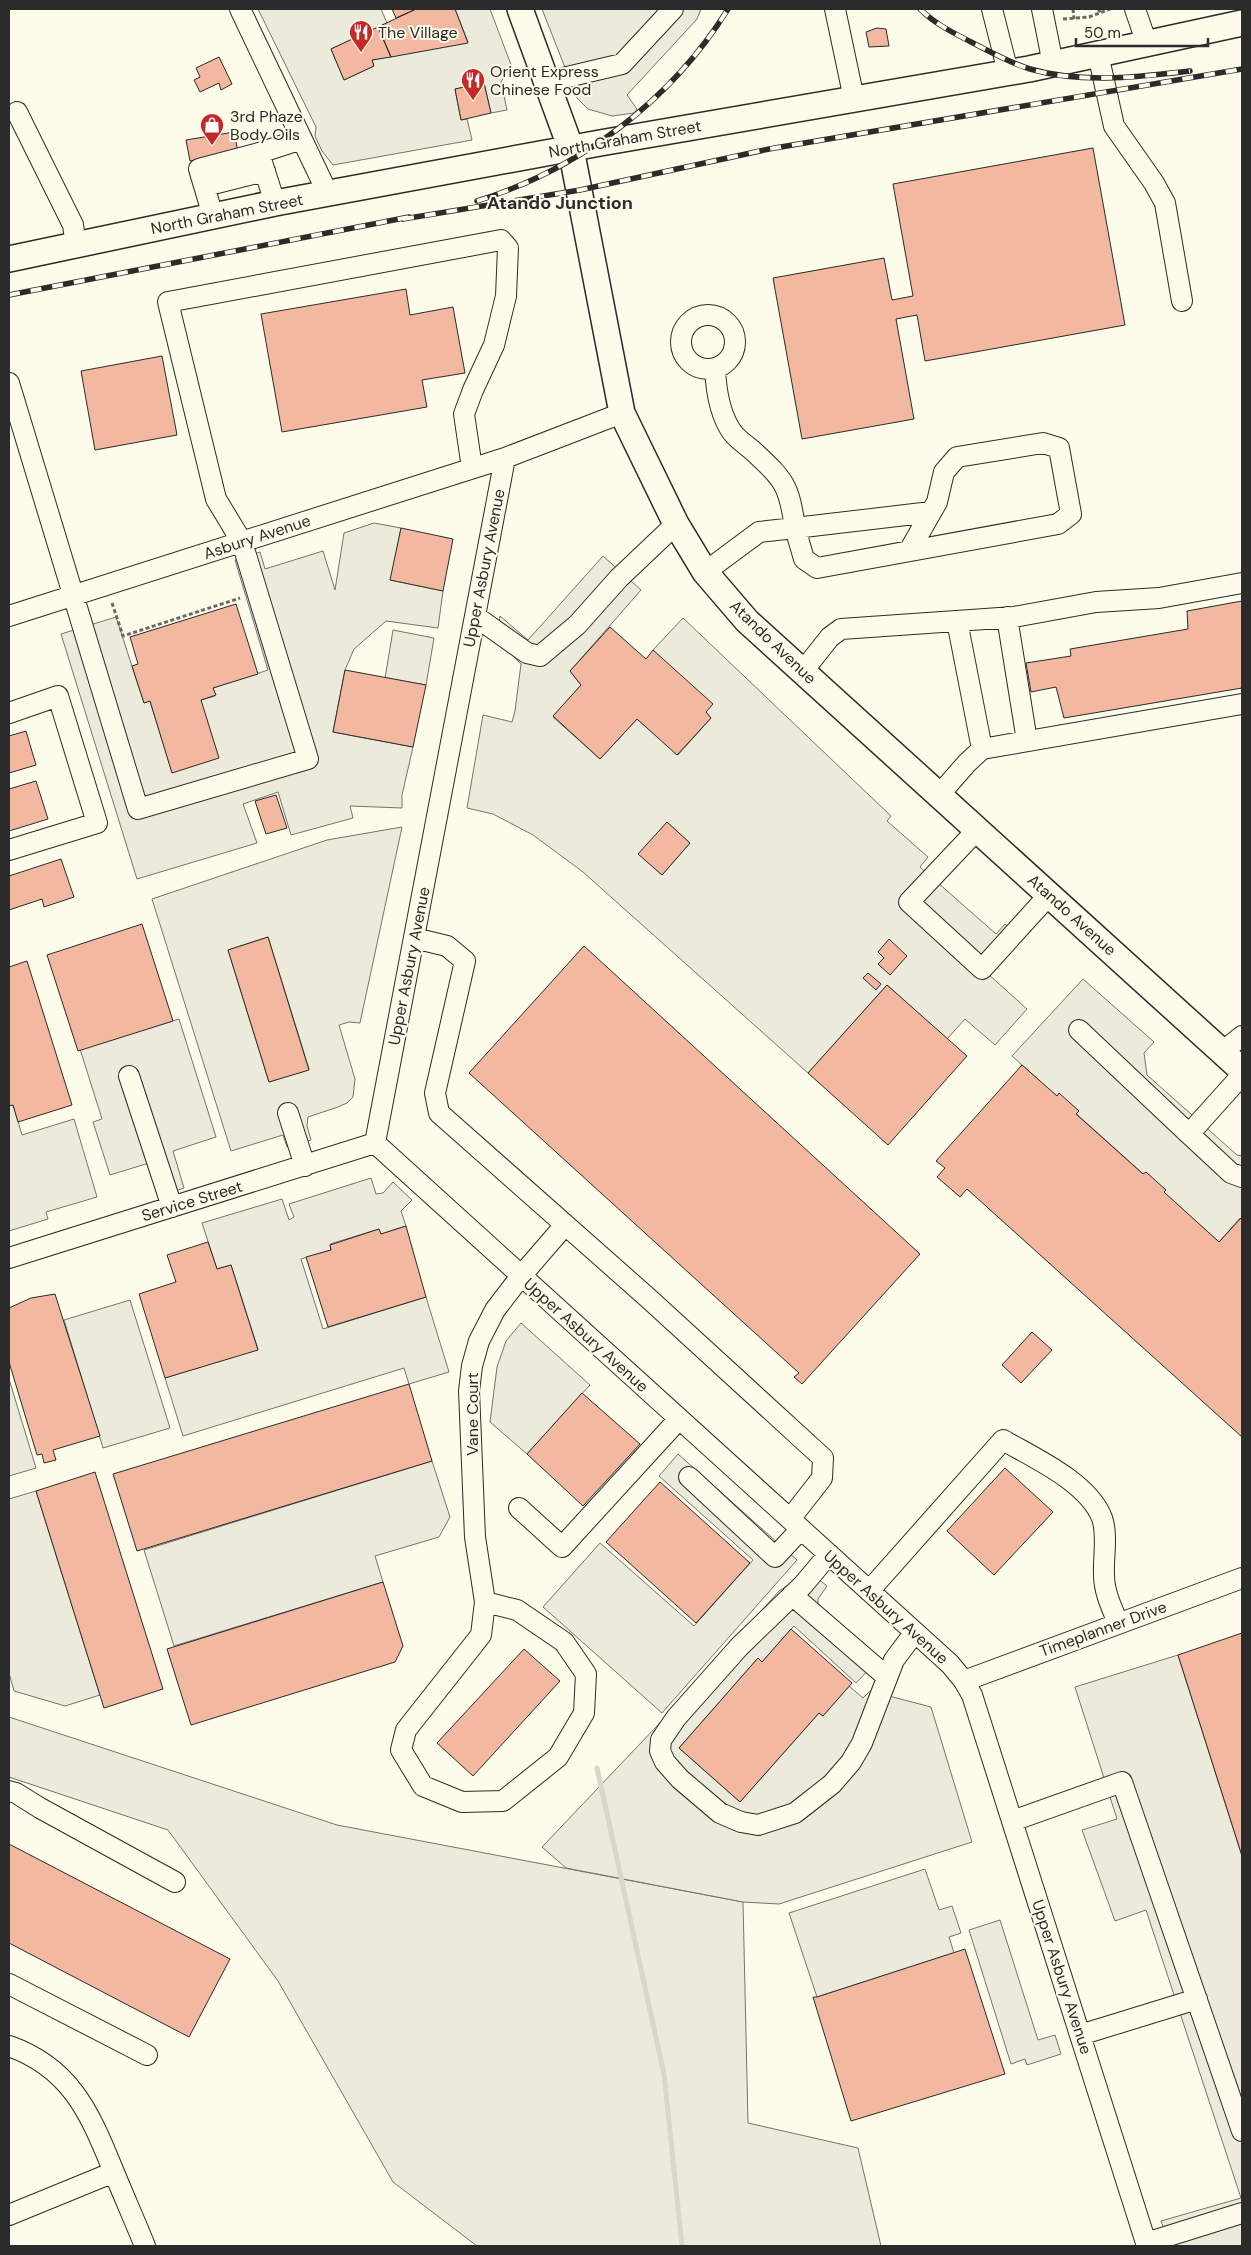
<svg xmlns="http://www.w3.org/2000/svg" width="1251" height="2255" viewBox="0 0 1251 2255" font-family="'DM Sans',sans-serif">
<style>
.green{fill:#ecebdb;stroke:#74746e}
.parking{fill:#eceadb;stroke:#74746e;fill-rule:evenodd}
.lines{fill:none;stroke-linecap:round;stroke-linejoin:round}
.stream{stroke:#d8d7c9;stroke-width:5}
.building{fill:#f2b8a0;stroke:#2b2b2b}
.minor-casing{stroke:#2b2b2b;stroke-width:22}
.major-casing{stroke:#2b2b2b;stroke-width:28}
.path{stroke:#6a6964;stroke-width:3;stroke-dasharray:4 2.5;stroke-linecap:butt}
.minor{stroke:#fdfbea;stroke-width:20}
.major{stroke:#fdfbea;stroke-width:25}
.rail-casing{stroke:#2b2b2b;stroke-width:5.5}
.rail{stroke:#fdfbea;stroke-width:4;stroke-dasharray:11;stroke-linecap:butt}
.labels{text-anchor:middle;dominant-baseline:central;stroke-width:4;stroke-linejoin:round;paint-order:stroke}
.poi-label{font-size:16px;fill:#2b2b2b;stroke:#fdfbea;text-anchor:start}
.street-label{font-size:16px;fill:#2b2b2b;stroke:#fdfbea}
.neighbourhood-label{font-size:18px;font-weight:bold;fill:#2b2b2b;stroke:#fdfbea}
</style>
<rect width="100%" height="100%" fill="#fdfbea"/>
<path class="green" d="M9,1717l328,108 406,77 5,221 110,25 23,98h-404l-84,-64 -115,-201 -110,-151 -159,-53z"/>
<path class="parking" d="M258,9h123l6,14 -56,26 13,31 30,-14 -2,-6 96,-18 -13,-33h35l23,61 -7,4 -5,8 6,28 -16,3 -7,-30 -29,6 6,31 6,-1 5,21 -139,25 -11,-14 -7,-15 1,-9z
M542,9h159l-4,10 -70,76 10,14 -3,4 -22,3 -24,-7 -11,-11z
M374,523l27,5 -10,52 52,11 -5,37 -52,-7 -32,28 -9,21 -12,62 80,15 -11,48v13l-52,-2 3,12 -62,17 -13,-43 -35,12 14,39 -120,36 -76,-245 55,-17 28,86 6,-2 22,71 29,-72 14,-4 -2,-8 55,-18 -33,-110 25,-8 5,17 58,-18 12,39 9,-57z
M603,556l38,34 -71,81 11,14 -28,32 47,42 37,-40 41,36 33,-37 -58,-68 30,-32 208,198 -4,5 41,36 -8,10 76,67 9,-10 15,13 -32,37 39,35 -32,36 -30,-26 -18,20 -60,-54 -79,88 -225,-201 -50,-37 -40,-21 -26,-6 16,-93 29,7 3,-11 6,-47 -24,-24 3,-24 28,24zM667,823l23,20 -28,32 -23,-21z
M393,630l41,8 -8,47 -41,-7z
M402,827l-42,196 -11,-1 -10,3 16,54 -2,18 -6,6 -9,4 -30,10 -1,9 4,14 -24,7 -4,-12 -52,16 -79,-252 175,-59zM268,937l41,132 -40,13 -41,-132z
M1083,979l71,63 -10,11 3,22 90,80 5,1v64l-2,-2 -21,24 -207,-186z
M179,1019l37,118 -43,14 11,37 -24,8 -11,-33 -39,12 -17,-53 9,-3 -22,-70z
M13,1105l9,30 52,-16 23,78 -51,15 2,7 -39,12v-125z
M371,1178l5,16 7,-1 10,-11 19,18 -11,11 5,15 -25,8 -2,-5 -49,15 1,6 -30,9 22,70 103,-32 23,75 -40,12 -5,-16 -221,68 -18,-58 93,-29 -27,-84 -14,4 -15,-46 80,-24 7,21 5,-3 -5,-13z
M130,1300l40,128 -67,20 -39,-128z
M521,1323l69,62 -63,69 -37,-32 7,-55 9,-26z
M9,1379l27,89 -27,8z
M678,1454l119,106 -135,153 -119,-106 57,-64 94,83 59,-66 -94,-84z
M432,1461l18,56 -11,20 -64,19 8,26 -209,64 -30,-96z
M36,1491l64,204 -35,11 -51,-15 -5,-18v-174z
M807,1570l20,16 -9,13v5l62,54 -24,25 -62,-57 -32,36 -4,-4 -79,90 61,54 79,-89 4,3 26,-30 14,12 7,-7 61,16 41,135 -193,62 -36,-2 -177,-34 -24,-21 114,-120 124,-137 14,-6z
M1178,1655l64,201v390h-72l-9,-25 80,-23 -95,-288 -31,11 -33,-91 35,-11 -42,-132z
M925,1869l14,41 13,-4 9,27 -12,4 5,16 -137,44 -28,-84z
M1000,1920l38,120 17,-5 6,19 -34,11 -2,-6 -14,5 -42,-134z"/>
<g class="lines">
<path class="stream" d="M597,1768l67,306 18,172"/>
</g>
<path class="building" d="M392,9h24l-20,9z
M416,9h39l13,34 -77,14 -13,-30z
M378,27l13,30 -19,3 2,6 -30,14 -13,-31z
M877,28l9,1 3,17 -20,1 -3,-15z
M219,57l13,27 -11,6 -2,-7 -19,9 -6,-12 6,-3 -4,-9z
M484,83l7,30 -30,7 -6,-31z
M234,132l4,20 -48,9 -4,-21z
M1093,148l32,177 -200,36 -8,-46 -21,4 18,100 -112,20 -29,-161 111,-20 8,42 21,-4 -20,-112z
M406,289l4,26 43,-8 12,66 -43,7 5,27 -145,25 -21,-118z
M162,356l15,79 -82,15 -14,-79z
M401,528l52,11 -10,52 -53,-11z
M1242,601v87l-178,30 -8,-31 -25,5 -5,-29 45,-7 -1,-7 118,-20 -1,-18z
M236,604l22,70 -45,14 3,7 -15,5 18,58 -47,15 -22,-72 -6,2 -12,-37 6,-2 -8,-27z
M610,627l36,32 7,-9 60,54 -7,8 5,6 -34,37 -40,-36 -37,40 -47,-43 28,-31 -11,-14z
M345,670l81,15 -13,62 -80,-15z
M26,731l10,34 -27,8v-37z
M36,781l12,38 -39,12v-42z
M276,795l11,33 -21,6 -11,-33z
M667,822l23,21 -28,32 -24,-21z
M61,859l13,38 -30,10 -2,-8 -33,11v-34z
M142,924l31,97 -95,30 -31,-96z
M268,937l41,133 -40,12 -41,-132z
M889,939l18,17 -17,19 -12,-11 6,-6 -6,-6z
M584,946l336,308 -118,130 -8,-7 5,-4 -330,-300z
M27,961l45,144 -54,17 -5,-17 -4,1v-139z
M868,973l13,11 -5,6 -13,-12z
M887,985l80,71 -79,89 -80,-72z
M1022,1065l35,31 2,-3 20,18 -3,3 67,60 3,-2 20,18 -2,2 55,50 22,-24 1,2v217l-275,-248 -7,8 -23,-20 8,-9 -9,-7z
M406,1226l20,71 -98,30 -22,-70 25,-7 -1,-5 49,-16 2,5z
M208,1242l9,27 14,-4 27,85 -93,28 -26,-84 37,-12 -9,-27z
M55,1294l45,142 -47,14 3,10 -12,3 -2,-9 -5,1 -28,-93v-54l22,-10z
M1032,1332l20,18 -31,33 -19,-18z
M409,1384l23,77 -295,90 -24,-77z
M582,1393l58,51 -57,62 -56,-52z
M1005,1468l48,44 -59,63 -47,-44z
M95,1472l68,217 -59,19 -68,-217z
M660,1482l90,81 -54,60 -90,-81z
M383,1582l20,64 -8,16 -204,63 -24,-76z
M791,1629l61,54 -29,33 -4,-3 -79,89 -61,-54 79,-90 4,4z
M1242,1633v223l-64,-201z
M524,1649l36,32 -87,95 -36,-33z
M9,1844l221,115 -41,78 -180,-94z
M965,1949l40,125 -154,47 -38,-124h4z"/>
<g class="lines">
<g class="minor-casing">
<path id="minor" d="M240,9l88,185
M835,9l19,90
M992,9l16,63
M1042,9l11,55
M1135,9l12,35
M1098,54l16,72 40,57 11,20 17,98
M546,82l76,-18 51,-55
M17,112l56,113 3,20
M259,153l43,-14
M205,186l60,-15
M213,216l-14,-47 60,-16 16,50
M681 342a27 27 0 1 1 54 0a27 27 0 1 1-54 0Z
M715,369c1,20 5,46 17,63 5,7 14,13 20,18 32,30 37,34 43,78l136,-16
M9,383l129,426 170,-50 -66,-217 -26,-43 -48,-197 333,-62 7,8 -2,48 -12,49 -21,45 -9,24 8,54
M622,413l-117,45 -130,685 575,521 14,17 8,14 175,551
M705,572l54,-40 36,-4 9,31 13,9 241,-44 13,-10 -12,-66 -16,-5 -86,14 -13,15 -7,30 -28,49
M9,616l496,-158
M475,616l52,37 13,3 37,-31 42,-47 57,-54
M1007,617l20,124
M957,621l25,128
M803,671l27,-34 11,-8 173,-12 82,-15 63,-4 83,-15
M9,713l49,-17 39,127 -88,27
M939,795l28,-32 15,-14 260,-45
M977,830l-68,72 73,67 67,-74
M414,938l33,8 18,15 -30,132 4,20 208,184 176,161 -1,20 -32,41
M1079,1030l110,104
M1222,1052l20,-16
M1242,1075l-53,59 42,39 11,4
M129,1076l43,131
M288,1113l17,53
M9,1258l366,-115
M689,1477l86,80 26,-28
M519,1508l43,39 117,-128
M829,1554l-26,31 -64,62 -63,71 -15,22 -1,11 5,11 15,17 40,34 21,9 17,3 37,-12 37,-29 19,-22 11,-19 32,-83 21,-28
M869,1591l134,-151c31,18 85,42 99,78 6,17 1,40 2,57 0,17 8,33 14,48
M792,1595l95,82
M485,1602l32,8 47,32 22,32 -2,39 -26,44 -55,44 -41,1 -39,-16 -22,-36 5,-20 75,-95 4,-33 -10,-65 -6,-146 3,-25 7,-25 16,-31 26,-34 44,-51
M964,1681l278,-103
M9,1791l7,2 24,15 135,74
M1012,1821l110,-39 120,349
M9,1984l138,71
M1080,2035l117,-36
M9,2046c60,21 80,65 102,119 11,27 23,54 34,81
M9,2215l105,-43
M1146,2243l96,-30"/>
</g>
<g class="major-casing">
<path id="major" d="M520,9l51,140 51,264 54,111 29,48 42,49 495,449
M9,259l266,-56 325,-60 429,-74 213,-46"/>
</g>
<path class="path" d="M1073,9l1,10
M1098,9l3,4
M1063,19l26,-2 21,-8
M112,603l11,33 117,-38"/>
<use href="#minor" class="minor"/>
<use href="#major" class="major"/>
<g class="rail-casing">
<path id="rail" d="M920,9c15,15 32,23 51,33 18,9 39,21 59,27 53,15 107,8 160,2
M477,201c103,-32 194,-100 251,-192
M403,219l177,-29 189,-41 473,-80
M9,295l400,-78"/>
</g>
<use href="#rail" class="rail"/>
</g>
<defs>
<g id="restaurant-pin" transform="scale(1.25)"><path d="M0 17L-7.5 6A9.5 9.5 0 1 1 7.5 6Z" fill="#c62828" stroke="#fdfbea"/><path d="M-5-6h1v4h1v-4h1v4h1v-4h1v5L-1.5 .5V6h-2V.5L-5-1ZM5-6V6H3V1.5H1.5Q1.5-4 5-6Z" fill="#fff"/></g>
<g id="shop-pin" transform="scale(1.25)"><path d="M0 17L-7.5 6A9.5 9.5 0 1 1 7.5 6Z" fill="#c62828" stroke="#fdfbea"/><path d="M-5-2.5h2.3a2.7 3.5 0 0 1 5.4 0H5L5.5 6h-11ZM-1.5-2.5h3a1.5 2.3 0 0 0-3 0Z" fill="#fff"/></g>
</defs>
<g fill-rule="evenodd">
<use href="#restaurant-pin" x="361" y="32"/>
<use href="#restaurant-pin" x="473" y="80"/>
<use href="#shop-pin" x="212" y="125"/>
</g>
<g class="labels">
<g class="poi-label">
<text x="378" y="32">The Village</text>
<text x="490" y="71">Orient Express<tspan x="490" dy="18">Chinese Food</tspan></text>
<text x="230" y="116">3rd Phaze<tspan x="230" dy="18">Body Oils</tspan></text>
</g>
<g class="street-label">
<text transform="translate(625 139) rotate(-10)">North Graham Street</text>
<text transform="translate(227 214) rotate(-11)">North Graham Street</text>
<text transform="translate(257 537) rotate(-18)">Asbury Avenue</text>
<text transform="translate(484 568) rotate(-79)">Upper Asbury Avenue</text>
<text transform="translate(773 642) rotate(44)">Atando Avenue</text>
<text transform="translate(1072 915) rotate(42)">Atando Avenue</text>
<text transform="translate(409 966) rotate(-79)">Upper Asbury Avenue</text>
<text transform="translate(192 1201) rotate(-17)">Service Street</text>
<text transform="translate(586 1335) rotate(42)">Upper Asbury Avenue</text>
<text transform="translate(472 1414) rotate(-90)">Vane Court</text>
<text transform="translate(886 1607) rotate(42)">Upper Asbury Avenue</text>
<text transform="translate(1103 1629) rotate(-20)">Timeplanner Drive</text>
<text transform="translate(1062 1977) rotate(72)">Upper Asbury Avenue</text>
</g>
<g class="neighbourhood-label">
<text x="560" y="203">Atando Junction</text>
</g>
</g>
<rect width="1251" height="2255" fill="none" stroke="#2b2b2b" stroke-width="20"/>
<path d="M1076 38v8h132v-8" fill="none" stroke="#2b2b2b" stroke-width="2.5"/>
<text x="1084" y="38" font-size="15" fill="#2b2b2b" stroke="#fdfbea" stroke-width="4" paint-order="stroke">50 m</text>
</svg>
